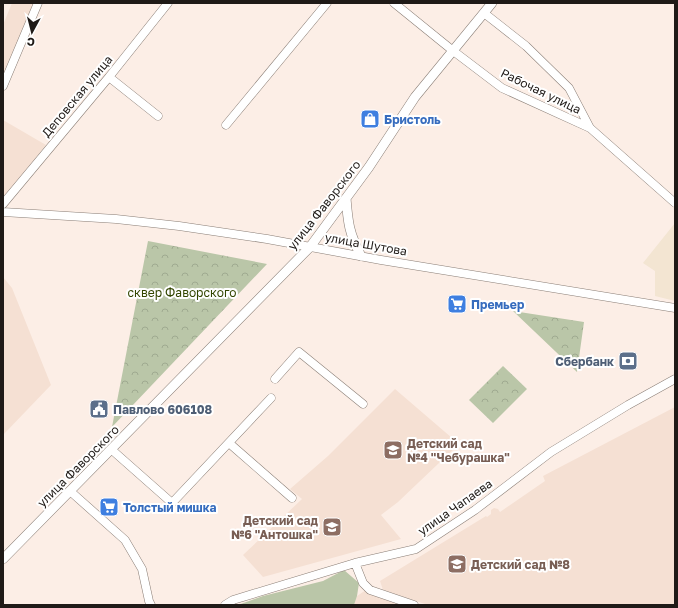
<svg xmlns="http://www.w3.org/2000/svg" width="678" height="608" viewBox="0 0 678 608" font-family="'Golos Text',sans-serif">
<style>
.commercial{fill:#f3e5d2}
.built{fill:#f5e0d3}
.grass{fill:#bac6a8}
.park{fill:url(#park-crowns)}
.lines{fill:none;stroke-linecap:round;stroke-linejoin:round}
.minor-casing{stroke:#8a7e76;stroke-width:9}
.tertiary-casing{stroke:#8a7e76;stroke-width:10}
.minor{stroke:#fff;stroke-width:8}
.tertiary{stroke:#fff;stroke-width:9}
.labels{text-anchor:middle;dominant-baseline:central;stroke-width:4;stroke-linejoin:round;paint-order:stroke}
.street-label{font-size:12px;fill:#1f1a17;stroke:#fff}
.shop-label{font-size:12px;font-weight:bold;fill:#366cbe;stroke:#fff;text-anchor:start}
.park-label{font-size:12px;fill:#334600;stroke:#fff}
.service-label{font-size:12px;font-weight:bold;fill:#4e5e75;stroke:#fff;text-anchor:end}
.education-label{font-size:12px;font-weight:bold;fill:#785e54;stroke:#fff;text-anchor:start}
</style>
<defs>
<pattern id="park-crowns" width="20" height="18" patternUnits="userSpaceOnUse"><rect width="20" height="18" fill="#bac6a8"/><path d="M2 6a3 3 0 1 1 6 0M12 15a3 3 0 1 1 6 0" fill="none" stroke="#9faa90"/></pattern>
</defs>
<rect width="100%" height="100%" fill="#fceee6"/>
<path class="commercial" d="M675,223v78l-20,-5v-25l-12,-8z"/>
<path class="built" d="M12,3h23l-32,75v-53z
M3,120l43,25 -43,54z
M3,277l9,11 39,97 -48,50z
M395,389l64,55 -61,58 -17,13 20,24 -138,38 -20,-22 59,-56 -12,-10 38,-33z
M675,407v198h-247l-45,-15 -3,-9 106,-65 1,1 4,-3v-4l3,-2 4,1 2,3 45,-31 -2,-5z
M366,590l41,15h-53l3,-9z"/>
<path class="grass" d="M344,570l15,13 -2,13 -3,9h-92l-1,-1 -23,1 25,-9 60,-15z"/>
<path class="park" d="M148,241l119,23 -155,163z
M513,311l71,11 -7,50z
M503,366l24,23 -34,34 -24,-23z"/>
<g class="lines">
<g class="minor-casing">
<path id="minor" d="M394,3l58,47 50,38 88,40 85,75
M484,13l42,33 43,42 21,40
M109,77l49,39
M3,86l35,-83
M226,125l101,-122
M3,204l106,-127 59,-74
M3,212l113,7 63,7 88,13 114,21 294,48
M275,379l24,-27 64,52
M229,443l63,55
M112,450l60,53 99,-105
M70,491l55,49 17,29 7,32 2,4
M355,563l8,20 7,7 44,15
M225,605l8,-5 122,-37 61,-14 59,-39 76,-58 77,-47 47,-26"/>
</g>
<g class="tertiary-casing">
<path id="tertiary" d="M346,198c2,25 3,35 15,58
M3,559l307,-312 59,-80 46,-70 77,-94"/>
</g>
<use href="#minor" class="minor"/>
<use href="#tertiary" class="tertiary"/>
</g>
<defs>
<g id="shop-square" transform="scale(1)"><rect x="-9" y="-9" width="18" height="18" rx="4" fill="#3f7fe0" stroke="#fff"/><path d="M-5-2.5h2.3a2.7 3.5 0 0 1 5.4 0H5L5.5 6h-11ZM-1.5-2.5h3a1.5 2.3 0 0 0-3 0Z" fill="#fff"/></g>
<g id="supermarket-square" transform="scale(1)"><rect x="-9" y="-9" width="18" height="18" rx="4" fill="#3f7fe0" stroke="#fff"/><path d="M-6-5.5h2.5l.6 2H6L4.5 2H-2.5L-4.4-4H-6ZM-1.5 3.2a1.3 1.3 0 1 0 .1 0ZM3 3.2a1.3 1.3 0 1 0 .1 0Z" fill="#fff"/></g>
<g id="bank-square" transform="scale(1)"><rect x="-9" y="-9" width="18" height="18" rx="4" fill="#5c6f8a" stroke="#fff"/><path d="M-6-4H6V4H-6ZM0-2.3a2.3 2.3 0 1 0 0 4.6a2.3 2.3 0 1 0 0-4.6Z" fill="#fff"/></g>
<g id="civic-square" transform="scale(1)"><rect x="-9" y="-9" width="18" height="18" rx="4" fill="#5c6f8a" stroke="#fff"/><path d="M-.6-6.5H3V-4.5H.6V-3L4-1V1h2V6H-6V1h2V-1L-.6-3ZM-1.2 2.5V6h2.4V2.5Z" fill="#fff"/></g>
<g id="school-square" transform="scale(1)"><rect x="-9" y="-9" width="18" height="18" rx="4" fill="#8d6e63" stroke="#fff"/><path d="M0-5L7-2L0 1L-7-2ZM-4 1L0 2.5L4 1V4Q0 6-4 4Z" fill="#fff"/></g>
</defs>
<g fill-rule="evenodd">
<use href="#shop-square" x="370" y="119"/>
<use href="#supermarket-square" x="457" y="304"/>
<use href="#bank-square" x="628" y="361"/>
<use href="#civic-square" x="99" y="409"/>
<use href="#school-square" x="393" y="450"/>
<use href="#supermarket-square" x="109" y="507"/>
<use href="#school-square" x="332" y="527"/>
<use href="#school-square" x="457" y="564"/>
</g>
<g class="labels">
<g class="street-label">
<text transform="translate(541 91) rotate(26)">Рабочая улица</text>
<text transform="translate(77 96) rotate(-50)">Деповская улица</text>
<text transform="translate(324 205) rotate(-52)">улица Фаворского</text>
<text transform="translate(366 244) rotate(10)">улица Шутова</text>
<text transform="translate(78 466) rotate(-45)">улица Фаворского</text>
<text transform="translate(455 507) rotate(-35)">улица Чапаева</text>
</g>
<g class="shop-label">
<text x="384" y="119">Бристоль</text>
<text x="471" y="304">Премьер</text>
<text x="123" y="507">Толстый мишка</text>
</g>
<g class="park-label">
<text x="182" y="292">сквер Фаворского</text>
</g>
<g class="service-label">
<text x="614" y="361">Сбербанк</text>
<text x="113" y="409" text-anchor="start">Павлово 606108</text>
</g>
<g class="education-label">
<text x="407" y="443">Детский сад<tspan x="407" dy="14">№4 "Чебурашка"</tspan></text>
<text x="318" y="520" text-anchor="end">Детский сад<tspan x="318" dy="14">№6 "Антошка"</tspan></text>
<text x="471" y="564">Детский сад №8</text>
</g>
</g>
<rect width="678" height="608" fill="none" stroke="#1f1a17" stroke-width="8"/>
<g transform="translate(32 32) rotate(187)" stroke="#ffffff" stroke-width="3" paint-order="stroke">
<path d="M0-3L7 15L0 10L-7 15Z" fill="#1f1a17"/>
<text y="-6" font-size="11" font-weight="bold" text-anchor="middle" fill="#1f1a17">С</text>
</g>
</svg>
